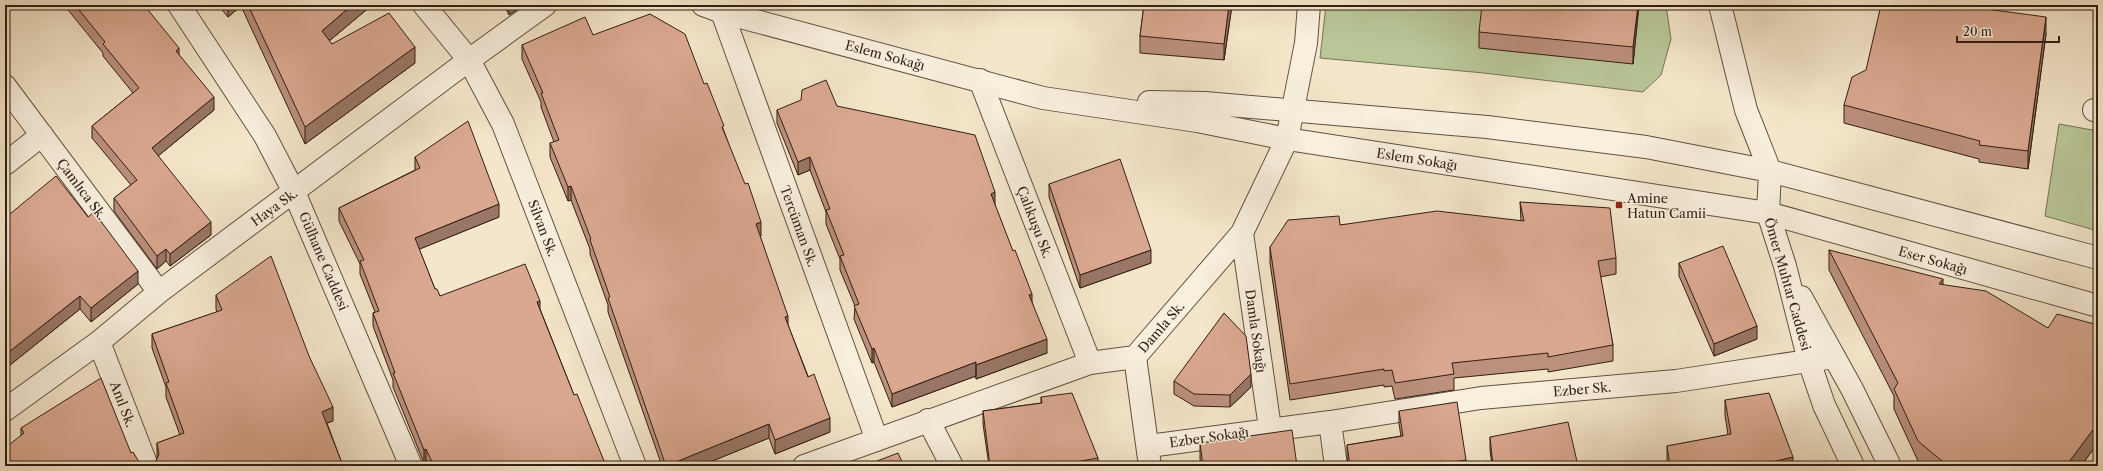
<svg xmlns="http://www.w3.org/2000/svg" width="2103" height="471" viewBox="0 0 2103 471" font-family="'Libre Caslon Text',serif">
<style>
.green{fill:#b9c698;stroke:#767256}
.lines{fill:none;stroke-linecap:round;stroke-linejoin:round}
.minor-casing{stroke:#625041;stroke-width:24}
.tertiary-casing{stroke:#625041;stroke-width:24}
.minor{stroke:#f8efdd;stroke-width:22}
.tertiary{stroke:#f8efdd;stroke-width:22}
.wall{fill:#bb907d;stroke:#321e13}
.shaded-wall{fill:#997666;stroke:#321e13}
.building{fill:#daa891;stroke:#321e13}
.poi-dot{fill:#8f2418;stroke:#f8efdd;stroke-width:1.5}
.labels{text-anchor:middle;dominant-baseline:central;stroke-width:3;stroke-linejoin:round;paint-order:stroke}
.street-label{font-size:13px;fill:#321e13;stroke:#f8efdd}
.poi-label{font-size:13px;fill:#321e13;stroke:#f8efdd;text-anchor:start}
</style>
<rect width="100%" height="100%" fill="#f4e6ca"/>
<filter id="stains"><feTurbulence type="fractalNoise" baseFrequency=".005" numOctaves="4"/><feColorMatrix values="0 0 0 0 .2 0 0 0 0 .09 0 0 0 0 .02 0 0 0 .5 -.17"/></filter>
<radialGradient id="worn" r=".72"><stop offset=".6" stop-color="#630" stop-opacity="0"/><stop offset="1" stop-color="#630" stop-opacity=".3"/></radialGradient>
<path class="green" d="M1326,5h340l5,34 -10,36 -18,17 -159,-19 -164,-15z
M2059,124l39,7v100l-53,-15z"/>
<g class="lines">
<g class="minor-casing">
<path id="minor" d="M179,5l86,131 29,56 117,274
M424,5l45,55 34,64 132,342
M722,12l155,428
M980,80l110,283
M5,86l154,206
M2094,110l4,1
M5,164l37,-29
M1242,233l28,195
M99,342l48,124
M1135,357l15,109
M5,410l94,-68 60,-50 310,-232 76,-55
M928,420l24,46
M1330,422l6,44
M1149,446l181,-24 151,-24 195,-17 158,-24
M804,466l286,-103 45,-6 107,-124 45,-94 19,-96 3,-38"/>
</g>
<g class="tertiary-casing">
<path id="tertiary" d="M703,5l19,7 321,86 154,23 90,18 481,74 330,93
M1720,5l26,105 24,61 -2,42 17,53 24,95 15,44 29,61
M1149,102l56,1 282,24 159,20 124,24 328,87
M1801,297l51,92 38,77"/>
</g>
<use href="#minor" class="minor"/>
<use href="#tertiary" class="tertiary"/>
</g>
<path class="wall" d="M64,5h81v1l34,49 35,55 -56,46 53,79 -41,31 -4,-5 -9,8 -43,-58v-13l17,-13 -39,-47v-12l41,-33 -30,-37v-3z
M218,5h153v1l-42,35 3,3 83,19 -110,81 -64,-138 -13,11z
M504,5h20l-15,10z
M1144,5h88l-8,55 -84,-7v-17z
M1639,5l-6,59 -154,-16v-16z
M2046,34l-18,135 -49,-7v-3l-135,-36v-18z
M593,35l111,49 20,47 37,105h-1l28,89 42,107 -55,22 -6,-16 -69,28h-38l-54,-154v-7l-18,-51v-5l-19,-49 -3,1 -18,-44v-14l4,-1 -13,-35v-5l-19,-43v-14z
M837,106l158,100 37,96 15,51 -71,26v-3l-84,31 -18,-45 -2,1 -18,-44 1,-13 -15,-36v-11l-14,-35v-12l-16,-42 -12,5 -21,-52v-13z
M415,157l84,60 -80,32 16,40 5,7 100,13 34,86 32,71h-178l-2,-4 -2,1 -31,-76v-7l-20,-54v-13l2,-1 -15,-38v-10l-21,-43v-13l76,-38z
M1049,184l102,79 -71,25 -31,-91z
M1520,202l96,56v16l-16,3 13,68v16l-65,11v-3l-94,9v12l-59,9 -3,-13 -8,1v-2l-94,15 -20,-137v-16l70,-22 181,-4z
M5,218l133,66 -47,38 -11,-13 -75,60z
M1829,250l114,35 105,43 50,-3v118l-17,23h-157l-6,-5 -24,-52v-13l-65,-126z
M1679,263l78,76 -43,17 -35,-80z
M216,295l117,126 -6,2 16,43h-338l16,-31v-7l110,25 8,9 6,3 6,-1 5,-3 1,-2v-16l23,-8 -14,-38v-10l-14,-39v-14l65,-22 -1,-3z
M1174,381l77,6 -21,20 -36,-1 -20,-12z
M1041,397l57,61v8h-109l-6,-42v-13l58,-8z
M1725,400l68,66h-125l-1,-6v-14l61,-11 -3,-20z
M1399,411l67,49v6h-117l-2,-8v-13l54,-9 -2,-12z
M1490,437l88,29h-86l-2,-16z
M1200,443l97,23h-96l-1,-7z"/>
<path class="shaded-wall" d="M228,5h13v1l-13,11z
M352,5h19v1l-49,41v-16z
M509,5h15l-15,10z
M1229,5h3l-8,55v-16z
M1638,5h1l-6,59v-17z
M2046,17v17l-18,135v-18z
M415,47v16l-110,81v-17z
M179,48v13l-3,-10z
M214,97v13l-62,51v-13z
M810,157v13l-12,5v-13z
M571,186v14l-3,1v-14z
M995,192v13l-4,-11z
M499,204v13l-84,34v-13z
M211,222v13l-41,31v-12z
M761,222v14l-5,2v-14z
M166,249v12l-9,8v-13z
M1151,250v13l-71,25v-13z
M138,271v13l-47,38v-14z
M1943,279v20l-4,-15z
M1032,294v13l-3,-12z
M80,296v13l-75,60v-14z
M540,301v13l-3,-12z
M788,316v14l-3,-13z
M1757,326v13l-43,17v-12z
M1047,339v14l-71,26v-14z
M874,348v14l-2,1v-14z
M976,362v14l-84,31v-13z
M1251,374v13l-21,20v-12z
M333,407v14l-11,4v-13z
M830,418v14l-55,22v-14z
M2098,423v20l-17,23h-15z
M769,424v14l-69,28h-34z
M426,449v13l-2,1v-13z
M1793,457v9h-39z"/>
<path class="building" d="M75,5h69l35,43 -3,3 38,46 -62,51 59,74 -41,32 -4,-5 -9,7 -43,-58 23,-18 -45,-54 47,-38 -36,-44 2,-2z
M248,5h104l-30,26 10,13 57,-31 26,34 -110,80z
M1144,5h85l-5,39 -84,-8z
M1482,5h156l-5,42 -154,-15z
M1881,5h82l8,2 75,10 -18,134 -49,-6 1,-4 -136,-36 8,-28 14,-7z
M650,14l35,20 19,50 3,-1 17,43 -2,1 23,57 3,-1 13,39 -5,2 32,92 -3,1 23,60 6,-3 16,44 -55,22 -6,-16 -103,42 -58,-168 2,-1 -20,-57 1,-1 -20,-53 -3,1 -18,-44 9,-3 -18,-47h2l-21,-48 63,-28 8,18z
M826,80l11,26 138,29 20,57 -4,2 22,57 2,-1 17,44 -3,1 18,44 -71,26v-3l-84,32 -18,-46 -2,1 -18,-43 5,-2 -19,-48 4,-1 -18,-45 4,-1 -20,-52 -12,5 -21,-52 24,-10 1,-10z
M468,121l31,83 -84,34 20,51h2l3,7 85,-32 15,37 -3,1 37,93 3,-1 29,72h-172l-8,-17 -2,1 -31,-77h2l-22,-60 6,-2 -19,-50 4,-1 -25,-52 81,-40 -5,-11z
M1120,159l31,91 -71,25 -31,-91z
M56,176l32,41 6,-5 44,59 -47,37 -11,-12 -75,59v-137z
M1520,202l90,6 6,50 -18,3 15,84 -65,12v-4l-96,10 2,11 -59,9 -3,-13 -8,1v-2l-94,15 -20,-137 18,-27 51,-4 1,9 97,-14 87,10z
M1723,246l34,80 -43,18 -35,-81z
M1829,250l114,29 -4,5 47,7 62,37 9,-14 41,11v98l-32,43h-118l-30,-25 -24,-52 4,-6z
M271,256l38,100 24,51 -11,5 21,54h-338v-18l19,-15 -3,-5 80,-50 30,75 2,-1 6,10 6,3 6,-1 5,-3 3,-7 -2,-11 27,-10 -18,-50 3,-1 -17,-48 70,-24 -6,-15z
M1224,313l22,23 5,38 -21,21 -36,-1 -20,-13z
M1072,393l26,65 -45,8h-3v-4l-25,4h-35l-7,-55 59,-8 -1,-6z
M1769,393l24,64 -39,9h-84l-3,-20 64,-12 -6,-34z
M1457,402l9,58 -39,6h-77l-3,-21 56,-9 -4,-25z
M1568,422l10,44h-85l-3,-29z
M1292,430l5,36h-94l-3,-23z
M898,453l6,13h-40z
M353,463l1,3h-7z"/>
<rect class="poi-dot" x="1615" y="201" width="8" height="8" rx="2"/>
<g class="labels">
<g class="street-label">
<text transform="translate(885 55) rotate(15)">Eslem Sokağı</text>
<text transform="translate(1417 159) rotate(9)">Eslem Sokağı</text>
<text transform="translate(82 189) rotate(53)">Çamlıca Sk.</text>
<text transform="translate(274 207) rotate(-36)">Haya Sk.</text>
<text transform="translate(1035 222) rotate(69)">Çalıkuşu Sk.</text>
<text transform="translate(799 226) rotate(70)">Tercüman Sk.</text>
<text transform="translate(543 228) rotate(69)">Silvan Sk.</text>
<text transform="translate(1933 260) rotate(16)">Eser Sokağı</text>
<text transform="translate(324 261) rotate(67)">Gülhane Caddesi</text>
<text transform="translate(1788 284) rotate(74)">Ömer Muhtar Caddesi</text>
<text transform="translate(1161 327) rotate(-49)">Damla Sk.</text>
<text transform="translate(1256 331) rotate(82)">Damla Sokağı</text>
<text transform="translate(1582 389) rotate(-5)">Ezber Sk.</text>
<text transform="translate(123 404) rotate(69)">Anıl Sk.</text>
<text transform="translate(1209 437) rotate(-8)">Ezber Sokağı</text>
</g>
<g class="poi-label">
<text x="1627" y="198">Amine<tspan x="1627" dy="15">Hatun Camii</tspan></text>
</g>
</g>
<rect width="2103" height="471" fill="none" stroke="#f4e6ca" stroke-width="20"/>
<rect x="6" y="6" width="2091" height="459" fill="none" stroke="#321e13" stroke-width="2"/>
<rect x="10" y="10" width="2083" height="451" fill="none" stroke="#321e13"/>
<path d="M1957 36v6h102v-6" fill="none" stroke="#321e13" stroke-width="2"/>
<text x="1963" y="36" font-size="12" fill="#321e13" stroke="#f8efdd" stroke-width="3" paint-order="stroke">20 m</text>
<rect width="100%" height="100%" filter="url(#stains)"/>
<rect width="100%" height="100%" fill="url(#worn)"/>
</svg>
